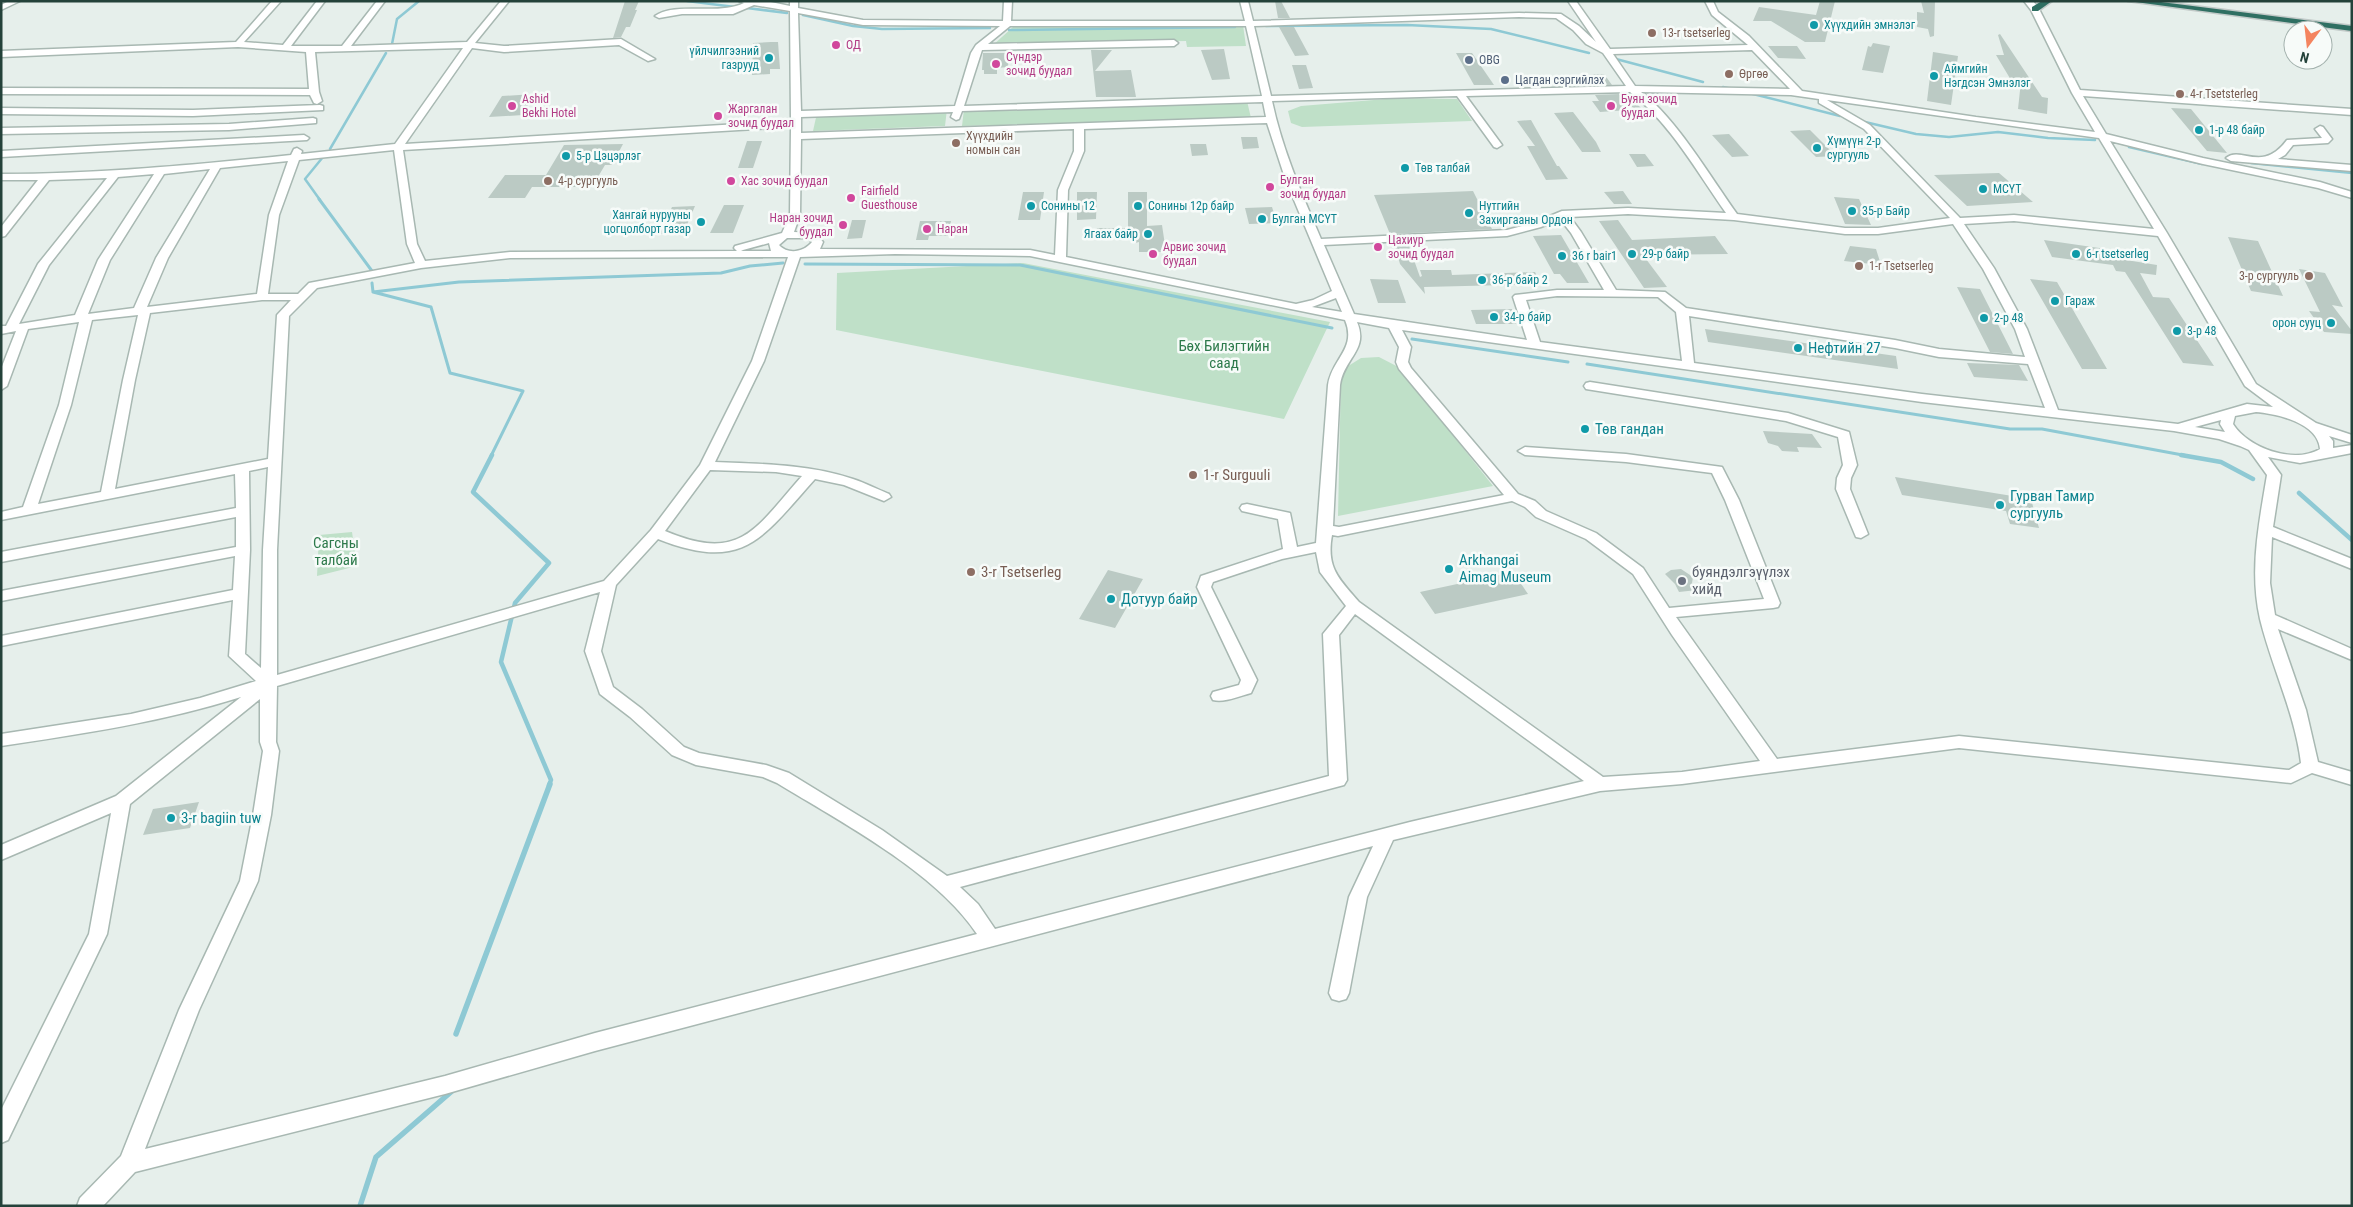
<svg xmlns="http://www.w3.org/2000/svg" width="2353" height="1207" viewBox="0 0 2353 1207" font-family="'Roboto Condensed',sans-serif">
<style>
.green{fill:#bfe0c8}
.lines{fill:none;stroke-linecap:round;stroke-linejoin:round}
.stream-far3{stroke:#8ec9d4;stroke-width:2.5}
.stream-far2{stroke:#8ec9d4;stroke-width:3}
.stream-far1{stroke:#8ec9d4;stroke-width:4.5}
.stream{stroke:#8ec9d4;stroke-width:5.5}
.building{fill:#bbcac4}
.minor-casing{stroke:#a8b8b2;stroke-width:3}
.highway-casing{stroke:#c2cac8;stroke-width:3}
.minor{fill:#fff;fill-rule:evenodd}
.highway{fill:#2f6f62;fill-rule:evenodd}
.culture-dot{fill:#0f9aa8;stroke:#f7fbf9;stroke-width:2}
.education-dot{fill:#8d6e63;stroke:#f7fbf9;stroke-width:2}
.hotel-dot{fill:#d1479c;stroke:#f7fbf9;stroke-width:2}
.service-dot{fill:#5c6f8a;stroke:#f7fbf9;stroke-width:2}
.worship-dot{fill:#6b7280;stroke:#f7fbf9;stroke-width:2}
.labels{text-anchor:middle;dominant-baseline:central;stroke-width:5;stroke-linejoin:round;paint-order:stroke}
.far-culture-label{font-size:12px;fill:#0d838f;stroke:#f7fbf9;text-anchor:start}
.far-education-label{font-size:12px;fill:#785e54;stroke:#f7fbf9;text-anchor:start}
.far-hotel-label{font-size:12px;fill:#b23c85;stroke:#f7fbf9;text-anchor:start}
.far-service-label{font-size:12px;fill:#4e5e75;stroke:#f7fbf9;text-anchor:start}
.park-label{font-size:15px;fill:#2d7a4b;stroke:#f7fbf9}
.culture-label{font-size:15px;fill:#0d838f;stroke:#f7fbf9;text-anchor:start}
.education-label{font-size:15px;fill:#785e54;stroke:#f7fbf9;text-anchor:start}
.worship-label{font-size:15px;fill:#5b616d;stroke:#f7fbf9;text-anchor:start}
</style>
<rect width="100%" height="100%" fill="#e6efeb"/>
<path class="green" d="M1243,25l3,21 -59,1 -1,-6 -194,5 21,-19z
M1398,98l59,1 15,22 -170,6 -11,-4 -3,-12 13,-5z
M1247,101l4,17 -289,8 2,-17z
M947,109l-2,17 -132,5 4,-18z
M1023,263l307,59 -46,97 -448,-89 1,-57z
M1379,357l29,15 -1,5 86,109 -155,30 3,-140 -4,-3 24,-15z
M352,532l5,34 -40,10 2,-41z"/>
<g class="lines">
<path class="stream-far3" d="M687,1l48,6
M747,8l40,5
M803,15l50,11 29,3 108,-1
M1266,26l141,-1 84,4 98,24
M1009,30l226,-3
M392,44l5,-25 22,-18
M1616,59l87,23
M1723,87l9,2
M1749,93l91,23
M1865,122l51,12 33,3 49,-5 50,6 47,2
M2129,147l73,17
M330,149l56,-96
M2251,163l101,10
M320,200l-15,-21 18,-22"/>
<path class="stream-far2" d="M319,199l53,72
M805,264l215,1 312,63
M372,283l1,9 86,-10 262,-9 29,-7 33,-3
M373,292l58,15 19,66 73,18 -32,65
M1412,339l156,23
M1587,364l423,65h32l146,27"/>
<path class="stream-far1" d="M492,455l-19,37 76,71 -34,40 -14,59 50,118 -2,5
M2181,455l40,7 32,17
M2299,493l53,47"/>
<path class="stream" d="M456,1034l94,-250
M360,1206l16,-49 76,-66"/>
</g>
<path class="building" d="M625,1h14l-4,9h2l-7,17h-4l-5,10 -8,1z
M1275,1h6l9,17h-12z
M1820,1h15l-10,41h-20l-34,-21h-18l6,-14 57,8z
M1921,1h14l-1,35 -4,1 -2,-8 -11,-2v-15l7,1z
M1279,27h15l15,28 -14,1z
M2000,34l42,63 6,1 -1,16 -29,-5 3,-28 -10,-1 -15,-25h8l-6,-20z
M771,42h7l2,27h-10v5l-18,1 1,-32z
M1873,43l17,3 -7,27 -21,-3 6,-24 3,1z
M1768,46h29l9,13 -28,-1z
M1224,49l6,30 -18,1 -11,-30z
M1091,50h21l-17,21 36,-1 5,27h-40z
M1933,52l25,4 -7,49 -24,-4z
M983,53h26l-1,14 -11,1v6h-13v-4h-2z
M1456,53h16l22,32h-20z
M1292,65h14l7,23 -14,1z
M1604,74l8,11h-24l-7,-10z
M534,94l-11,21 -34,2 13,-21z
M1619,94l4,5 8,-1 11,11 -42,3 -8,-11h7l-4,-6z
M2171,108l20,1 36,44 -20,-2z
M1573,112l23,30 5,10h-19l-28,-39z
M1531,120l26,46h2l9,13 -22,1 -19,-34h8l-18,-25z
M1810,130l26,26 -20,1 -26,-26z
M1729,134l20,22 -17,1 -20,-22z
M1241,137h16l2,11 -16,1z
M747,141h15l-9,27h-15z
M623,144l-11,21h-7l-13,22h-60l-7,11h-37l17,-23h41l18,-30z
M1190,144h16l2,11 -16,1z
M1629,154h16l9,12 -17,1z
M1999,173l34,29 -66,4 -33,-31z
M1473,191l19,38 -102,5 -16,-39z
M1623,191l9,13h-18l-10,-12z
M1023,192h21l-4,28h-22z
M1077,192h20l-1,27 -19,1z
M1128,192h19v34l15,-1 4,27h-27v-10l-4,1 -1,-4h-38l1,-11h31z
M1834,197l25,2 12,26 -26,-1z
M724,205h20l-11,28h-23z
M695,206l-12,28h-23l12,-27z
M1272,207l5,16 -28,1 -4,-16z
M852,220h14l-4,18 -15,1z
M1618,220l14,20 83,-4 13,18 -85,1 24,32 -23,1 -45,-67z
M920,221h31l-3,15h-19l-1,4h-12z
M1561,235l28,48h-22l-7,-9h-6l-21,-38z
M2228,237l30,4 25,55 -32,-5z
M2044,240l69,10 7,9 37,6 -1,10 -16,-2 13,24 16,1 45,68 -31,-3 -58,-91 -9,-1 -3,-6 -61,-8z
M1394,243h14l12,34 2,-1 -2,-6h31l1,5 83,-3 6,12 -117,3 1,7 -25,-30z
M1850,246l26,3 5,16 -37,-4z
M2299,269l26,4 18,34 -11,-2 20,26v3l-28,-2 -15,-21 11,1z
M1370,279l28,1 8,23h-28z
M2030,279l27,3 50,87h-25z
M1957,287l23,2 33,65 -23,-2z
M1512,309l4,15h-40l-5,-14z
M1705,329l191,27 2,13 -190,-27z
M1967,363l52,2 9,16 -54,-4z
M1763,431l49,3 10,14 -25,-1 2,5 -17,-1 -4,-5 -10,-3z
M1895,477l136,22 8,29 -29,-4 -4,-13 -104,-16z
M1681,569l12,8 -1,6 5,7 -18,2 -4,-8 -10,-10 6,-4z
M1108,570l35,9 -28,49 -36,-9z
M1513,572l15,22 -93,20 -15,-22z
M199,802l-9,26 -47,7 10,-26z"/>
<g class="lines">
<g class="minor-casing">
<path id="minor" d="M9,1h11l-19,9v-5z
M272,1h9l-37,41 39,3 34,-44h8l-34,45h51l35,-45h8l-34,45 116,-4 34,-41h8l-34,42 29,3 117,-7 34,20 -7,2 -29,-16 -115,7 -32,-4 -67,96 386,-23 -1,-110 -36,-6 -21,9h-51l-23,4 -4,-2c20,-15 63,0 89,-13l-5,-2h27l24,5v-5h8v7l65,12 140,1 1,-20h8l-1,20h234l-5,-20h8l5,20 266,-8 42,1 18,12 17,16 -28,-41h8l34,48 138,-4 -36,-30 -7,-14h8l5,11 31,24 53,55 174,26 119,15 -23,-39 -41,-83 -7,-9h9l6,8 41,81 272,19v6l-269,-19 23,38 97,24 117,24 32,10v6l-34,-10 -115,-24 -93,-23 57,92 89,151 60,39 36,12v8l-23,-7 4,5v7l19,-3v8l-52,10 -32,-6 13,18 -8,52 79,32v10l-80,-32 -2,46 5,32 77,34v11l-74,-31 28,81 12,52 34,10v13l-40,-12 -21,10 -332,-35 -277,36 -82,7 -207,49 -26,57 -18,96 -3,6 -7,2 -7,-2 -3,-6 20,-96 24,-51 -778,205 -150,43 -310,78 -32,34h-26l3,-8 41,-42 58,-146 61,-129 13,-66 10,-64 -3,-9v-43l-130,105 -23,130 -99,206 -7,3v-33l88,-176 22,-121 -110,47v-15l115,-49 125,-99c-79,25 -159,37 -240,49v-12l130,-20 69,-16 56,-17 -27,-25 4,-56 -232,46v-10l232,-46 2,-34 -234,45v-10l235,-44v-30l-235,45v-10l235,-44 -1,-34 -234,46v-8l22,-5 36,-102 20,-83 -51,7 -21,57 -6,4v-21l15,-38 -15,3v-8h5l32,-62 69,-86 -58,2 -44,56 -4,1v-10l37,-47h-37v-6c97,0 193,-9 290,-19l3,-6 3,-1 5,3 -1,3 94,-10 68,-96 -148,4 4,40 3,9 -5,3 -3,-1 -4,-8 -309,-1v-6l308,1 -3,-37 -68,-5 -237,10v-6l235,-9zM798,13l65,12 137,1 -24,19 -5,8 -16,53 -154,5zM1519,17l37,1 17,12 13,14 17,9 23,33 -355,10 -17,-70zM1010,26h236l16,70 -298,10 18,-56 192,-4 4,-3 -4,-3 -186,4zM1752,50l38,39 -155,-3 -22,-32zM1630,92c40,31 67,80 96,121l-98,-5 -66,3 -29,12 -26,7 -186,9c-19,-45 -39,-90 -49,-138l185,-5 37,51 3,1 5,-3 -36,-49zM1641,92l150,3 28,4v4l45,26 86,89 -72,10h-33l-108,-14c-26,-36 -61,-96 -96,-122zM1827,100l272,38 55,91 -140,-14 -54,3 -90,-93zM1263,102l3,15 -465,16v-16l152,-5 -2,5 5,3 3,-1 3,-8zM1267,123l19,58 46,110 -19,9 -17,4 -230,-47 2,-67 16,-39v-22zM791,127l-1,88 -8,18 -47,13 -1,2 3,3 -227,1 -85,9 -8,-17 -14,-94zM1074,129v22l-16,39 -3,65 -25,-5 -210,-1 3,-7 -8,-9 -21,-1 6,-17 1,-76zM394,150l13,94 8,19 -106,20 -11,11h-30l11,-79 20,-55zM288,161l-19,54 -12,79 -110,13 21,-49 52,-90zM210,169l-54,89 -22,50 -46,6 22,-54 54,-86zM154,174l-56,86 -23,55 -56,9 30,-59 69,-88zM1628,214l106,6 111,14h33l75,-10 30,45 32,60 10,28 -86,-8 -44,-9 -209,-32 -21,-16 -49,-2 -35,-58 -11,-15zM1560,219l11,14 33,57h-47l-42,5 -2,2 14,43 -173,-26 -30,-69 183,-9 34,-9zM2014,221l144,15 87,150 28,21 -26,-3 -69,20 -120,-14 -31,-81 -33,-61 -30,-44zM787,238h21l4,4c-8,10 -24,13 -33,3zM769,243l2,8h-30l2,-1zM895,254l135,2 315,64c12,29 -13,38 -17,65l-12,158 -19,4 -7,-34 -43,-9 -5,1 -2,3 2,3 36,8 5,30 -82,27 -4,11 44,93 -2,5 -26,7 -2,4 2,4c11,3 27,-4 38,-7l6,-13 -46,-93 2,-5 69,-23 34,-7 4,20 26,34 -23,28 6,142 -382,100 -65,-46 -93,-57 -23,-8 -67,-12 -15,-6 -42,-38 -29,-22 -12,-36 15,-66 42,-46c86,34 104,-1 157,-60l29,6 40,16 7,-4 -2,-3c-12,-5 -24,-11 -36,-15 -44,-15 -92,-15 -138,-17l49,-101 36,-104zM788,257l-36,104 -52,104 -49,65 -47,51 -327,94v-125l12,-234 28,-28 104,-20 89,-10zM1557,296l101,1 18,15 6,49 -142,-19 -14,-42zM1336,298l6,14 -30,-5zM262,300h29l-14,15 -9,144 -153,30 20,-109 15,-67zM138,315l-15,65 -22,112 -63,12 33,-99 21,-85zM1689,316l206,32 44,9 89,7 17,44 -123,-14 -228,-31zM1357,322l32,6 10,19 -3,15 3,7 105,126 -165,32 -6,-1 7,-141c4,-27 29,-35 17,-63zM1402,330l520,72 252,29 45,8 21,7 9,4 18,25c-8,48 -18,95 -7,144 12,49 35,94 41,144l-12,7 -330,-34 -182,23 -101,-142 97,-9 5,-1 2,-4 -41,-103 -17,-33 -96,-13 -101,-7 -7,4 7,4 101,7 86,11 13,27 39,99 -95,9 -26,-40 -47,-35 -50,-22 -11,-10 -17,-7 -107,-126 -3,-6 3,-15zM2256,412c22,2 62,11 64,37 -26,15 -71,0 -87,-25l2,-8zM2221,420l-1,4 5,8 -30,-5zM268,467l-5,83 -2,118 -16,-14 5,-104 -1,-79zM710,470l66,2 26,4c-47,53 -61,87 -137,55zM1512,501l13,6 11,10 50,22 47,35 39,61 88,126 -78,11 -79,5 -244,-175c-20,-23 -33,-34 -27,-67l6,1zM600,592l-15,59 15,43 30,23 42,38 24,10 67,12 14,6c64,39 159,89 200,151l-382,99 -150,43 -300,73 54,-139 59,-129 13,-66 8,-64 -3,-9 1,-56zM1355,614l229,167 -174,41 -415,107 -17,-25 -18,-17 384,-102 3,-5 -8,-145z
M320,105l3,1v4l-130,6 -192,-2v-6l192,2z
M313,118l3,1v4l-87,7 -228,4v-6l228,-4z
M2320,126l3,1 9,12 -4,4 -35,2 -8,10 -7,4 74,6v6l-121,-10 -5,-3c15,-13 36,16 61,-18l35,-2 -7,-9z
M304,135l5,3 -2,2 -306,17v-6z
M1590,382l198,31 61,19 8,33 -6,13 -1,11 18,45 -7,4 -5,-1 -20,-48 1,-11 6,-13 -5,-28 -52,-16 -200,-32 -2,-3 2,-3z"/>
</g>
<g class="highway-casing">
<path id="highway" d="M2042,1h10l-14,10h-6v-4z
M2128,1h25l199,25v5z"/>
</g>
<use href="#minor" class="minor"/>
<use href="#highway" class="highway"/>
</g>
<g class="culture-dot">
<circle cx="1814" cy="25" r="5"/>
<circle cx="769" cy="58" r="5"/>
<circle cx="1934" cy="76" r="5"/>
<circle cx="2199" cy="130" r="5"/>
<circle cx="1817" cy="148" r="5"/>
<circle cx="566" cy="156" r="5"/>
<circle cx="1405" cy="168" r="5"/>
<circle cx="1983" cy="189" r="5"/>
<circle cx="1031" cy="206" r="5"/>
<circle cx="1138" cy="206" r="5"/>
<circle cx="1852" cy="211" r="5"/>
<circle cx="1469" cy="213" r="5"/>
<circle cx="1262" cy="219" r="5"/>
<circle cx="701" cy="222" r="5"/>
<circle cx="1148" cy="234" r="5"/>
<circle cx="1632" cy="254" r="5"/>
<circle cx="2076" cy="254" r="5"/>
<circle cx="1562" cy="256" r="5"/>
<circle cx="1482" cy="280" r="5"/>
<circle cx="2055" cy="301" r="5"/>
<circle cx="1494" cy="317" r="5"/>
<circle cx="1984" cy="318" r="5"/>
<circle cx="2331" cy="323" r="5"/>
<circle cx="2177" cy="331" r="5"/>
<circle cx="1798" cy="348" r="5"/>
<circle cx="1585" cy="429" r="5"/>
<circle cx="2000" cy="505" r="5"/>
<circle cx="1449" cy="569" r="5"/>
<circle cx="1111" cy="599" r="5"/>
<circle cx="171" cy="818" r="5"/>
</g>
<g class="education-dot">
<circle cx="1652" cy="33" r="5"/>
<circle cx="1729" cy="74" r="5"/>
<circle cx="2180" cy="94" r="5"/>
<circle cx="956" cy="143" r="5"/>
<circle cx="548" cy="181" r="5"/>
<circle cx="1859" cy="266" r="5"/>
<circle cx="2309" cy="276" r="5"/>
<circle cx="1193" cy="475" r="5"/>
<circle cx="971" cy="572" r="5"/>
</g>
<g class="hotel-dot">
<circle cx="836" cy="45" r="5"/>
<circle cx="996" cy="64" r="5"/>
<circle cx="512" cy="106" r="5"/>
<circle cx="1611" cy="106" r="5"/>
<circle cx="718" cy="116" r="5"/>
<circle cx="731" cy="181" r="5"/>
<circle cx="1270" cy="187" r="5"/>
<circle cx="851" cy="198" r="5"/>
<circle cx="843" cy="225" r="5"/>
<circle cx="927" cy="229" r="5"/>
<circle cx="1378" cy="247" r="5"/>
<circle cx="1153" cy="254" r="5"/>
</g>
<g class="service-dot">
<circle cx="1469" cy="60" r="5"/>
<circle cx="1505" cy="80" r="5"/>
</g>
<circle class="worship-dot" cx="1682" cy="581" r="5"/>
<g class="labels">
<g class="far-culture-label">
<text x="1824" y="25">Хүүхдийн эмнэлэг</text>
<text x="759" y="51" text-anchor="end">үйлчилгээний<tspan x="759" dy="14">газрууд</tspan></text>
<text x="1944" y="69">Аймгийн<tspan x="1944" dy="14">Нэгдсэн Эмнэлэг</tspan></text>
<text x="2209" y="130">1-р 48 байр</text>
<text x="1827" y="141">Хүмүүн 2-р<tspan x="1827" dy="14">сургууль</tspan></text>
<text x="576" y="156">5-р Цэцэрлэг</text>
<text x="1415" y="168">Төв талбай</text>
<text x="1993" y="189">МСҮТ</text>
<text x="1041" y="206">Сонины 12</text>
<text x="1148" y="206">Сонины 12р байр</text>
<text x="1479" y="206">Нутгийн<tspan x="1479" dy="14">Захиргааны Ордон</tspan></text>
<text x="1862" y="211">35-р Байр</text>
<text x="691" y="215" text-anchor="end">Хангай нурууны<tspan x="691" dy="14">цогцолборт газар</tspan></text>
<text x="1272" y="219">Булган МСҮТ</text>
<text x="1138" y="234" text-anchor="end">Ягаах байр</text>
<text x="1642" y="254">29-р байр</text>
<text x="2086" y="254">6-r tsetserleg</text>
<text x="1572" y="256">36 r bair1</text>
<text x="1492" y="280">36-р байр 2</text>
<text x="2065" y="301">Гараж</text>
<text x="1504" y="317">34-р байр</text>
<text x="1994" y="318">2-р 48</text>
<text x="2321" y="323" text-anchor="end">орон сууц</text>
<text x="2187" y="331">3-р 48</text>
</g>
<g class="far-education-label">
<text x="1662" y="33">13-r tsetserleg</text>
<text x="1739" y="74">Өргөө</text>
<text x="2190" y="94">4-r Tsetsterleg</text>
<text x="966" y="136">Хүүхдийн<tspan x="966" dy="14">номын сан</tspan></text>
<text x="558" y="181">4-р сургууль</text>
<text x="1869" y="266">1-r Tsetserleg</text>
<text x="2299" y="276" text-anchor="end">3-р сургууль</text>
</g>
<g class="far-hotel-label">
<text x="846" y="45">ОД</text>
<text x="1006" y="57">Сүндэр<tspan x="1006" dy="14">зочид буудал</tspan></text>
<text x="522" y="99">Ashid<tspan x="522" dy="14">Bekhi Hotel</tspan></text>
<text x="1621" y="99">Буян зочид<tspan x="1621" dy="14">буудал</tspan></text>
<text x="728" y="109">Жаргалан<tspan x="728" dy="14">зочид буудал</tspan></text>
<text x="1280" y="180">Булган<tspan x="1280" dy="14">зочид буудал</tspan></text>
<text x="741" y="181">Хас зочид буудал</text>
<text x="861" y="191">Fairfield<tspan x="861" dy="14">Guesthouse</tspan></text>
<text x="833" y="218" text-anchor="end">Наран зочид<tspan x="833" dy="14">буудал</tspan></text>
<text x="937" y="229">Наран</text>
<text x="1388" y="240">Цахиур<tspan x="1388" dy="14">зочид буудал</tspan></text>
<text x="1163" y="247">Арвис зочид<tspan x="1163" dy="14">буудал</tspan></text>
</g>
<g class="far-service-label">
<text x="1479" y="60">OBG</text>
<text x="1515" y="80">Цагдан сэргийлэх</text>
</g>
<g class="park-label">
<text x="1224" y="346">Бөх Билэгтийн<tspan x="1224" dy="17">саад</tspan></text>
<text x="336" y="543">Сагсны<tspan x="336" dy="17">талбай</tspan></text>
</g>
<g class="culture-label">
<text x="1808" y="348">Нефтийн 27</text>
<text x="1595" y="429">Төв гандан</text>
<text x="2010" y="496">Гурван Тамир<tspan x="2010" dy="17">сургууль</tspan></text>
<text x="1459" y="560">Arkhangai<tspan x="1459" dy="17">Aimag Museum</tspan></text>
<text x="1121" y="599">Дотуур байр</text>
<text x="181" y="818">3-r bagiin tuw</text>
</g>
<g class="education-label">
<text x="1203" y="475">1-r Surguuli</text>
<text x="981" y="572">3-r Tsetserleg</text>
</g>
<g class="worship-label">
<text x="1692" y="572">буяндэлгэүүлэх<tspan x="1692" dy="17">хийд</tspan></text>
</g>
</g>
<rect width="2353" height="1207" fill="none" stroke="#24423a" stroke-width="5"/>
<g transform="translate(2308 45) rotate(195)"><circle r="24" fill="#f7fbf9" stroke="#a3b1ad"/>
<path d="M0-4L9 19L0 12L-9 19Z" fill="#f4845f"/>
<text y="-8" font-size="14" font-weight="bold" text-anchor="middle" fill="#24423a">N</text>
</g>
</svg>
